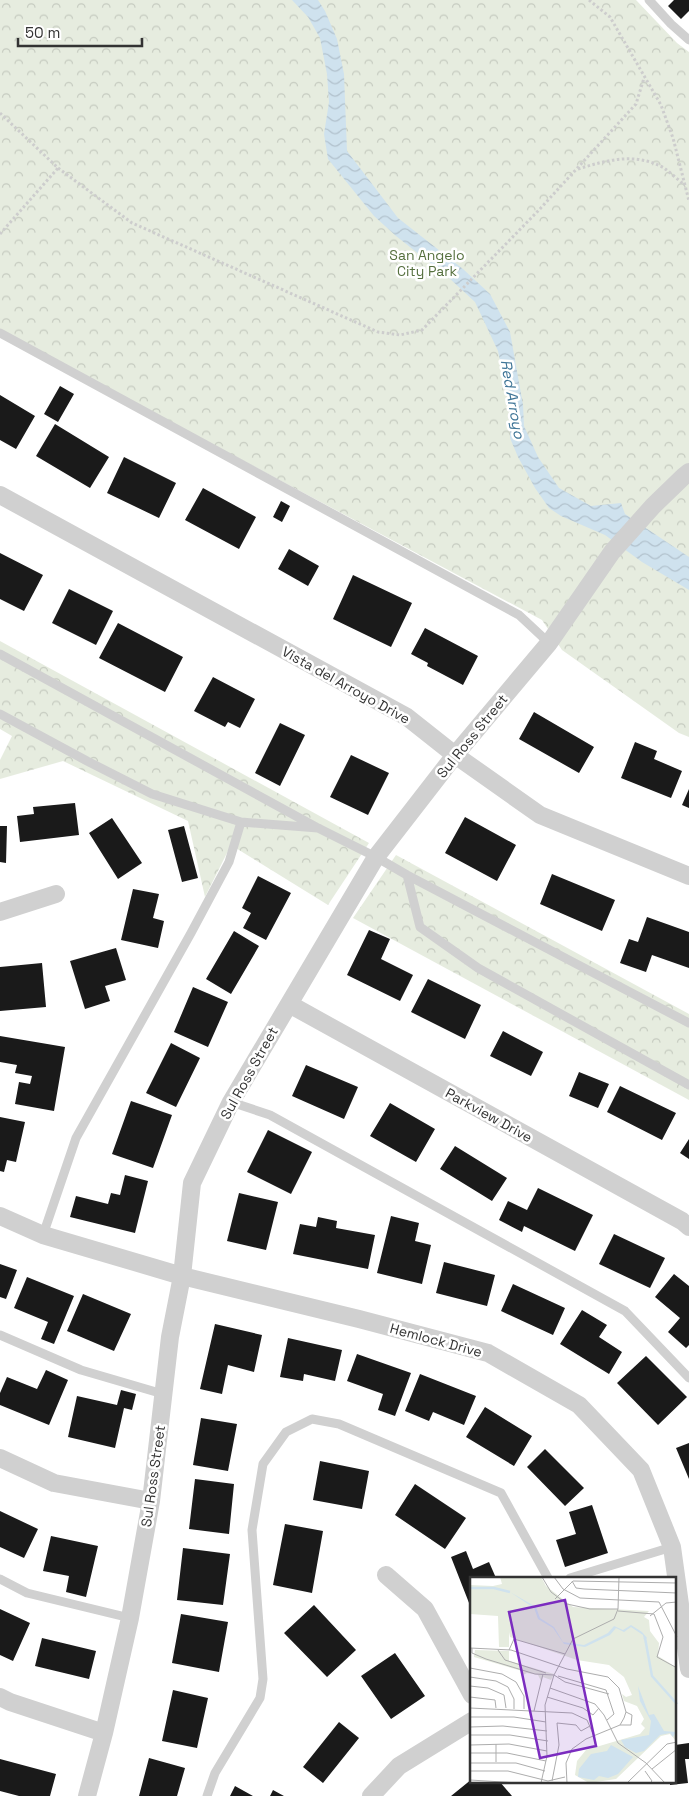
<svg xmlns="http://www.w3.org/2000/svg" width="689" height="1796" viewBox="0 0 689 1796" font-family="'Space Grotesk',sans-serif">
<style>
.park{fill:url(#park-crowns)}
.water{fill:url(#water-waves)}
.building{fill:#1a1a1a}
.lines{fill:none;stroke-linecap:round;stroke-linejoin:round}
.path{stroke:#cdcdcd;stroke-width:3;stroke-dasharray:2.5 2.5;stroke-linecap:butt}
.service{stroke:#d0d0d0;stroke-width:9}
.minor{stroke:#d0d0d0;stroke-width:18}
.labels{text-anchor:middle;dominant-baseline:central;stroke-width:5;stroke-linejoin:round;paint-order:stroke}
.park-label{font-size:14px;fill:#56703f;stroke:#fff}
.street-label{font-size:14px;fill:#333;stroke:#fff}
.water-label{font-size:15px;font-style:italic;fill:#3f7597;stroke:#fff}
.inset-river{fill:none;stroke:#cfe2ee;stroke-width:2.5}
.inset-road{fill:none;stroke:#adadad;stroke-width:1}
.view{fill:#7b2cbf;fill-opacity:0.15;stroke:#7b2cbf;stroke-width:2.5}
.inset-edge{fill:none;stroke:#333;stroke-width:2.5}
</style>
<defs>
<pattern id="park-crowns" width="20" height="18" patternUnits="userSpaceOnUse" patternTransform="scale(1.25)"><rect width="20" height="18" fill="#e6ecdf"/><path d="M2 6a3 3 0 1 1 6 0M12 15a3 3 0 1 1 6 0" fill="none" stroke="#c6cbc0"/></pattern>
<pattern id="water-waves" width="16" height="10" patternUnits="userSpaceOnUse" patternTransform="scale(1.25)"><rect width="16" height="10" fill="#cfe2ee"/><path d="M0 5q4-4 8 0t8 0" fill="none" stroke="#b2c2cd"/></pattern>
</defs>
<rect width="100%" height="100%" fill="#fff"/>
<path class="park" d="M0,0h636l41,43 12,9v685l-10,-4 -117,-83 -20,-30 -542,-289z
M0,641l369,202 -41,62 -97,-60 -26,52 -17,-76 -125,-60 -63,18v-19l12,-24 -12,-7z
M396,855l293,159v86l-336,-182z"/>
<path class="water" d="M292,0h26l7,11 12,28 7,35 3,77 51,67 65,51 27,25 20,38 13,73 1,21 14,31 21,31 32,18 30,-3 4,11 64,43v33l-47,-28 -37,-27 -44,-19 -12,-8 -14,-20 -17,-31 -8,-19v-31l-12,-56 -23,-49 -27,-25 -52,-41 -22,-20 -46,-57 -4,-25 5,-32 -2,-28 -7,-36 -12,-21z"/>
<path class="building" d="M674,0h15v11l-8,8 -13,-13z
M60,386l14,8 -16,28 -14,-8z
M0,395l35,21 -19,33 -16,-9z
M55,424l54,33 -19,31 -54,-32z
M124,457l52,26 -17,35 -52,-25z
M203,488l53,29 -17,32 -54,-29z
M281,501l9,5 -8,16 -9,-5z
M289,549l30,17 -11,20 -30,-17z
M0,553l43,22 -19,36 -24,-12z
M353,575l59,28 -21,44 -58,-28z
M69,589l44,22 -17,34 -44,-22z
M118,623l65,34 -18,35 -66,-34z
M425,628l53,28 -15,29 -36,-19 1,-3 -17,-9z
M213,677l42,22 -15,29 -12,-6 -3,5 -31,-16z
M534,712l60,35 -15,26 -60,-34z
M280,723l25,12 -25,51 -25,-13z
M635,742l22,9 -3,8 28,12 -11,27 -50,-20z
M351,755l38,18 -21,42 -38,-18z
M689,789v19l-7,-3z
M75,803l4,32 -59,7 -3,-26 17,-2 -1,-7z
M465,817l51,28 -19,36 -52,-28z
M112,818l30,45 -24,16 -29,-46z
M0,826h7l-1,37 -6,-1z
M184,826l14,52 -16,4 -14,-52z
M552,874l63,26 -13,31 -62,-27z
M258,876l33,17 -25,47 -23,-12 8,-15 -9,-5z
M133,889l26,5 -6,24 11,3 -6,27 -37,-8z
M647,917l42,15v36l-37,-13 -6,17 -26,-9 9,-24 9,3z
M369,930l21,9 -9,20 32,16 -13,26 -53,-26z
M234,931l25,15 -28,48 -25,-15z
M116,948l10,32 -21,6 5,15 -25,8 -15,-48z
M42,963l4,44 -46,4v-44z
M428,979l53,26 -16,34 -54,-27z
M193,987l35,15 -20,45 -34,-15z
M503,1031l40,21 -12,24 -41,-20z
M0,1036l65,11 -11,64 -39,-7 4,-22 11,2 2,-8 -17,-3 2,-8 -17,-3z
M171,1043l29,15 -24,49 -30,-14z
M306,1065l52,22 -14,32 -52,-23z
M579,1072l30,12 -11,24 -29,-12z
M620,1086l56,27 -14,27 -55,-28z
M131,1101l41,14 -19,53 -41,-14z
M390,1103l45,26 -19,33 -46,-26z
M0,1117l25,5 -9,40 -9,-2 -3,12 -4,-1z
M268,1130l44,22 -21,42 -44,-22z
M689,1139v20l-9,-6z
M455,1146l52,32 -15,23 -52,-32z
M125,1175l23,6 -13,52 -65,-16 6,-21 32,8 3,-11 9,2z
M538,1188l55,27 -18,36 -51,-25 -2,6 -23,-12 9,-19 19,9z
M239,1193l39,9 -12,48 -39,-9z
M391,1216l28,7 -4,18 16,4 -9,39 -45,-11z
M318,1217l19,4 -1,7 39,7 -7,34 -75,-15 7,-30 16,3z
M614,1234l51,24 -15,30 -51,-24z
M444,1262l51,13 -8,31 -51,-13z
M0,1264l17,6 -11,29 -6,-2z
M674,1274l15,12v59l-3,3 -18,-16 12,-14 -25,-21z
M27,1277l47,19 -20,48 -13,-5 7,-17 -34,-14z
M513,1284l52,24 -12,27 -52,-24z
M83,1294l48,20 -17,37 -47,-20z
M582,1310l25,15 -8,12 23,15 -13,22 -49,-30z
M215,1324l47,11 -8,37 -26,-7 -6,29 -22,-5z
M288,1338l54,12 -7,31 -31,-7 -1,7 -23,-4z
M357,1354l54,19 -16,43 -17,-6 5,-16 -36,-13z
M646,1356l41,41 -29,28 -41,-42z
M46,1370l22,10 -19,45 -49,-20v-12l7,-16 30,12z
M420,1374l56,22 -12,29 -31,-13 -4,9 -24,-10z
M121,1390l15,4 -4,16 -8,-2 -9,40 -47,-11 9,-41 40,9z
M485,1407l47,29 -18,30 -48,-29z
M201,1418l36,6 -9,47 -35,-6z
M689,1443v36l-13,-31z
M545,1449l39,39 -19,18 -38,-39z
M320,1461l49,10 -7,38 -49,-9z
M195,1479l39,5 -5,50 -40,-5z
M415,1484l51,34 -21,31 -50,-34z
M592,1505l16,48 -43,14 -9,-27 20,-6 -7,-22z
M0,1511l38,18 -14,29 -24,-11z
M285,1524l38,7 -11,62 -39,-8z
M51,1536l47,10 -12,51 -20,-5 3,-16 -26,-5z
M183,1548l47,6 -7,51 -46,-5z
M466,1551l7,18 16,-7 7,16h-24l-1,30 -20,-51z
M314,1605l42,45 -29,27 -43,-44z
M0,1609l30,14 -17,38 -13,-6z
M181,1614l47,8 -9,50 -47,-9z
M42,1638l54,13 -7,28 -54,-13z
M395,1653l30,43 -34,23 -30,-43z
M173,1690l35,8 -11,50 -35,-7z
M339,1722l20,16 -36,45 -20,-16z
M689,1743v16h-4l3,24 -18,2v-3h5v-37z
M149,1758l36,10 -8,28h-38z
M0,1759l56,15 -6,22h-31l-19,-5z
M472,1779v3h28l12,14h-61z
M235,1786l18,10h-23z
M273,1790l11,6h-14z"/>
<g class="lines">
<path class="path" d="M589,0l21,17 51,88 12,33 16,63
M0,113l58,55 74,55 246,109 22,3 22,-5 116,-119 98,-107 8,-26
M578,169c29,-9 58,-17 86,-1 7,5 14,12 21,17
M0,234l58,-66"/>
<path class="service" d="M649,0l22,24 18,16
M0,333l519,282 30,28
M0,654l316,173
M0,714l87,47 65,33 89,28 77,6 58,29 31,18 13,52 58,41 211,117
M407,875l282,148
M231,1102l39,13 355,196 64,67
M43,1235l33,-97 115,-205 38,-71 12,-40
M0,1335l81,35 82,24
M570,1578l102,-31
M0,1579l27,14 103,25
M207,1796l8,-23 45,-75 3,-19 -11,-149 11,-66 23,-32 26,-13 27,5 162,69 47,85"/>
<path class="minor" d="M0,495l407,222 48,38 85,60 149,61
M0,912l56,-18
M289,1004l393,217 7,6
M0,1216l43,19 139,41 177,43 129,34 91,52 62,65 31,77 17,122
M0,1458l54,25 97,18
M386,1575l39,34 47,86
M0,1697l10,5 94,31
M87,1796l17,-63 26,-115 21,-117 19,-164 12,-61 10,-93 39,-81 145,-245 79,-102 94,-112 63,-91 41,-46 31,-30 5,-4
M371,1796l28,-30 73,-45"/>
</g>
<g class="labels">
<g class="park-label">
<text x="427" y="255">San Angelo<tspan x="427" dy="16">City Park</tspan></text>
</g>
<g class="street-label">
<text transform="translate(346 685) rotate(29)">Vista del Arroyo Drive</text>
<text transform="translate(472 736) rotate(-51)">Sul Ross Street</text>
<text transform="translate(249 1073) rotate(-61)">Sul Ross Street</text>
<text transform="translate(489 1115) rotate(29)">Parkview Drive</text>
<text transform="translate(436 1340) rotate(15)">Hemlock Drive</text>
<text transform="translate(153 1476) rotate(-82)">Sul Ross Street</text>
</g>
<g class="water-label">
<text transform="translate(513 399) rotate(80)">Red Arroyo</text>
</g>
</g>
<g transform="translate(470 1577)">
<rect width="206" height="206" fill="#fff"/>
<path d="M30,0h41l5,9 27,21 76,4 -5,6 5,3 1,11 9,12 -1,13 18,11v74l-6,-7 -9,2 -45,43 -27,4 -14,-8 2,-14 9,-11 54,-16 5,-6 -4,-4 3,-5 -7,-13 -13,-5 -2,-7 4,3 6,-2 -8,-18 -15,-12 -32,-5 -67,-23 -1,-5v15h-10l-1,-31 -28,-2v-29l23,1 9,-2zM5,73l34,1v10l45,13 -3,6 -8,-3 -2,4 -3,-6 -11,-2 -6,3 1,-5 -48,-14z" fill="#e6ecdf"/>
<path d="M40,15l26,15 4,11 14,9 9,15 21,3 24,-12 6,-7 9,4 8,-5 11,7 5,6 -3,2 -1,-5 -12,-8 -7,5 -8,-4 -6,7 -25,12 -21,-3 -11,-16 -15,-9 -4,-11zM168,109l11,29 5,-1 10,17 12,1 -3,5 -3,-4 -10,2 -16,16 -8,2 -11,-6 -4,-7 28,-5 2,-14 -11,-20zM141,168l22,12 -15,17 -10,4 -9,-2 -5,4 -16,-3 1,-8 12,-15 16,-3z" fill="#cfe2ee"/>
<path class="inset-river" d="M0,11h24l16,4M175,61l7,38 25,28"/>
<path class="inset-road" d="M72,0l9,15 16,12 23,5h28M84,0l9,12 17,9 79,4 18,35M102,4l4,7 8,1 93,4M85,22l18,-18 104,2M148,34l36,3 9,23 -6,20 20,11M180,39l16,-13 11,-1M0,71l41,2 56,19 41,8 11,11 7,24 -2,6 -4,7 -34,14 -14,10 -6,14 1,20M2,71v5l14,6 49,15 19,1 11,7 44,12M28,73l7,10 41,13M39,73l5,-11 51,15M0,91l32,6 14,8 8,14v13M88,99l48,14 8,24 -7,6M0,100l26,4 12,6 6,12v10M0,109l18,2 16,7 2,13M80,111l45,16 9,11 14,28 28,20 19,20M0,120l25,3 1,8M77,120l36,11 10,7 6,-7M0,131l102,5 15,7 7,16M64,134l9,-37M0,140h44l32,5M150,148h11l1,-10 -6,-3M0,150l33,-1 44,5M0,158h40l38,6M0,168l39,-1 38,7M0,176h37l39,8M26,185v-18M0,186h46l29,8M182,192l25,-20M0,194h38l40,10 17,-4M175,194l7,10 -2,2M0,203l49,3M82,204l7,-36 -2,-22 19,2 5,6 9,-5M71,206l6,-27 -2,-51 9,-30 19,-36 41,-20 4,-10 1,-32M157,206l40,-39 10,-2"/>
<path class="view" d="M95,23l31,146 -56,12 -31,-146z"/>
<rect width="206" height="206" class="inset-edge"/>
</g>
<path d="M18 38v8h124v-8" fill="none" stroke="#333333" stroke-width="2.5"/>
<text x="25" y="38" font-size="15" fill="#333333" stroke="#ffffff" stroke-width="4" paint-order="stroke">50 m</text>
</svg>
